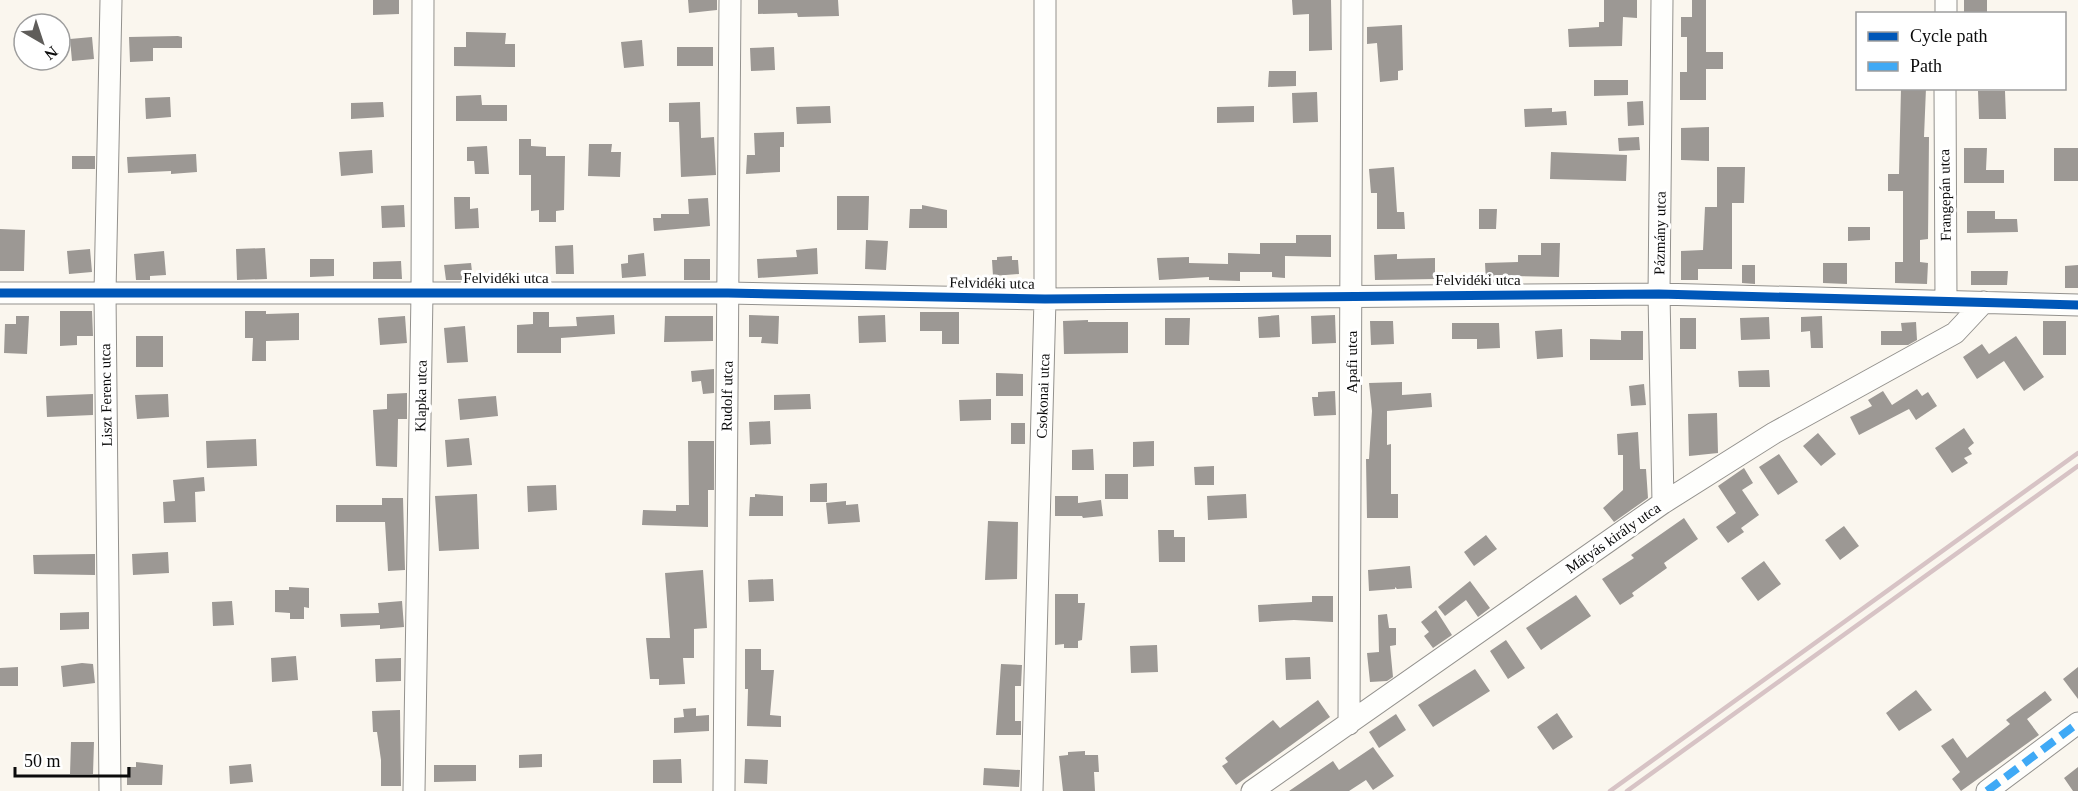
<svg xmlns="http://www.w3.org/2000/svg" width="2078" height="791" viewBox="0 0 2078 791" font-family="Georgia,serif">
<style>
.building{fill:#9c9894}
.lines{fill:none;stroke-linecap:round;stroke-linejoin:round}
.minor-casing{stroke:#93918d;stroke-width:23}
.minor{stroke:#fefefc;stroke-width:21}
.rail{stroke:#d7c3c5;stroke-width:4.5}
.quiet{stroke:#3fa9f5;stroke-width:8;stroke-dasharray:15 8;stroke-linecap:butt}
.cycleway-casing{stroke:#fff;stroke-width:13}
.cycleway{stroke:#0057b8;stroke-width:9}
.labels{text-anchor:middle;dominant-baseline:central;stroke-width:6;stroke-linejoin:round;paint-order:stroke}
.street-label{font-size:15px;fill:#0b0b0b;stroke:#fff}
</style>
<rect width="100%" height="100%" fill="#faf6ee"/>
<path class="building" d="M373,0h26v14l-26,1z
M688,0h29v10l-28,3z
M758,0h80l1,16 -41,1 -1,-4 -39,1z
M1292,0h39l1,50 -23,1v-37l-16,1z
M1604,0h33v18l-14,-1 -1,29 -53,1 -1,-18 31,-2v-5h5z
M1692,0h14v52h17v17h-17v31h-26v-28h7v-35h-6v-20h11z
M1964,0h23v14h-23z
M1402,25l1,45 -5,1v9l-18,2 -3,-39 -10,1v-17z
M466,32l40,1 -1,11h10v23l-61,-1v-19h12z
M92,37l2,22 -22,2 -2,-22z
M129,37l49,-1 4,1v11h-29v13l-23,1z
M642,40l2,26 -20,2 -3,-26z
M677,47h36v19h-36z
M774,47l1,23 -24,1 -1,-23z
M1269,71h27v15l-28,1z
M1594,80h34v15l-34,1z
M1901,88h25l-2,49h5l-1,102 -8,1v22l8,1 -1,21 -32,-1v-21h8v-71h-15v-17h11z
M1978,91h27l1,28h-27z
M1317,92l1,30 -25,1 -1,-30z
M481,95l1,10h25v16h-51v-25z
M170,97l1,20 -25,2 -1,-21z
M1643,101l1,24 -16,1 -1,-24z
M383,102l1,15 -33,2v-16z
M700,102l1,36 13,-1 2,38 -35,2 -2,-55h-10v-19z
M830,106l1,17 -34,1 -1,-17z
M1254,106v16l-37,1v-16z
M1552,108v4l14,-1 1,14 -42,2 -1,-18z
M1709,127v34l-28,-1v-32z
M784,132v15h-4v25l-34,2 1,-19h8l-1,-22z
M1639,137l1,13 -21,1 -1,-13z
M519,139h12v7l15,1v9h19l-1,54 -8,1v11h-17v-12l-8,1v-36h-12z
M589,144h23l-1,8h10l-1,25 -32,-1z
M487,146l2,28h-14l-1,-13h-7v-14z
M1964,148h23l-1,22h18v13h-40z
M2054,148h24v33h-24z
M372,150l1,23 -32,3 -2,-24z
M1551,152l76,3 -1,26 -76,-2z
M196,154l1,18 -26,2v-3l-43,2 -1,-16z
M72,156h23v13h-23z
M1394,167l3,45h7l1,17h-28v-36h-6l-2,-24z
M1717,167h28l-1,36h-12v66h-34v11h-17v-29l22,-1 2,-43h12z
M837,196h32l-1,34h-31z
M454,197h16v12l8,-1 1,20 -24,1z
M708,198l2,28 -56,5 -1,-13h8v-4h28l-1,-15z
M404,205l1,22 -23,1 -1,-22z
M922,205l25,5v18h-38l1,-19h12z
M1479,209h18l-1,20h-17z
M1967,211h28v8h22l1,13 -51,1z
M1848,227h22v13l-22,1z
M0,229l25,1 -1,41h-24z
M1296,235h35v22l-46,-1v22l-13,-1v-5h-32v9l-31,-1v-3l-50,3 -2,-22 32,-1v6l39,1v-11l32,1v-11h36z
M866,240l22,1 -2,29 -21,-1z
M1541,243h19l-1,34 -52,-1 1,6 -22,1 -1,-20 33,-1v-7h23z
M573,245l1,29h-18l-1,-28z
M265,248l2,31 -30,1 -1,-31z
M817,248l1,26 -60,4 -1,-19 40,-2 -1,-7z
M90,249l2,23 -23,2 -2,-23z
M164,251l2,24 -16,1v4h-14l-2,-26z
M644,253l2,23 -24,2 -1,-14 7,-1v-8z
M1397,254v5l38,-1v21l-60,1 -1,-25z
M1012,256v4h6l1,14 -26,2 -1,-16h5v-3z
M310,259h24v17l-24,1z
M684,259h26v21h-26z
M401,261l1,18h-29v-17z
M471,263l2,17h-27l-2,-15z
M1823,263h24v21l-24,-1z
M1742,265h13v19l-13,-1z
M2078,265v23h-13v-22z
M1971,271h37l-1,14h-36z
M60,311h32l1,25h-16v9l-17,1z
M245,311h21v3l33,-1v27l-33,1v20h-14l1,-23h-8z
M533,312h16v15l28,-1 -1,-9 38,-2 1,19 -54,4v15h-44v-28l16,-1z
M920,312h39v32h-17v-13h-22z
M749,315l30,1 -1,28 -17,-1 1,-6h-13z
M885,315l1,27 -27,1 -1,-27z
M1279,315l1,22 -21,1 -1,-21z
M1335,315l1,28 -24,1 -1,-28z
M16,316h13l-2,38 -23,-1 1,-29h11z
M405,316l2,27 -27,2 -2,-27z
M665,316h48v25l-49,1z
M1822,316l1,32h-12l-1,-17 -9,1v-15z
M1769,317l1,22 -29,1 -1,-22z
M1165,318h25l-1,27h-24z
M1680,318h16v31h-16z
M1088,320v2h40v31l-64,1 -1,-33z
M1370,321h23l1,23 -23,1z
M2043,321h23v34h-23z
M1916,322l1,18 -9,5h-27v-14h21l-1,-8z
M1452,323h47l1,25 -23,1v-10h-25z
M465,326l3,36 -21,1 -3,-35z
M1562,329l1,28 -26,2 -2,-28z
M1621,331h22v29h-53v-21l31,1z
M136,336h27v31h-27z
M2016,336l28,41 -20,14 -20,-30 -27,18 -14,-22 19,-13 7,10z
M714,369v24l-11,1 -2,-13 -9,1 -1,-11z
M1769,370l1,17h-31l-1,-16z
M996,373l27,1v22h-27z
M1402,382v13l29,-2 1,14 -45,4v34l4,-1v50h7v24h-31l-1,-59h3l3,-48 -3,-28z
M1644,384l2,21 -15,1 -2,-20z
M1917,389l5,7 6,-4 9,14 -21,14 -7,-11 -50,26 -9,-18 22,-11 -4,-6 15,-9 9,14z
M1335,391l1,24 -22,1 -2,-19h6v-5z
M407,393v26h-9l-1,48 -21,-1 -3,-56 14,-1v-15z
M93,394v21l-46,2 -1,-21z
M168,394l1,23 -32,2 -2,-24z
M810,394l1,15 -37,1v-15z
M496,396l2,20 -38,4 -2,-21z
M991,399v21l-31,1 -1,-21z
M1717,413l1,40 -29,3 -1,-42z
M770,421l1,23 -21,1 -1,-23z
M1011,423h14v21h-14z
M1964,428l10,15 -6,5 4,6 -8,4 4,5 -16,10 -17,-25z
M1638,432l2,37h6l2,29 -34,24 -11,-14 20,-18v-35h-5l-1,-21z
M1818,433l18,21 -15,12 -18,-20z
M469,438l3,27 -25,2 -2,-27z
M256,439l1,27 -50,2 -1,-27z
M688,441h26v49h-6v37l-66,-2 1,-15 33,1v-6h13z
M1154,441v25l-21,1v-25z
M1093,449l1,21h-22v-20z
M1779,454l19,28 -20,13 -19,-28z
M1214,466v19h-19l-1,-18z
M1744,468l9,15 -11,7 17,25 -18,13 3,4 -16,11 -12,-16 20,-14 -18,-27z
M1105,474h23v25h-23z
M204,477l1,14 -10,1 1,30 -32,1 -1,-21 12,-1 -2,-21z
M827,483v19h-17v-18z
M556,485l1,25 -29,2 -1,-26z
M477,494l2,55 -40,2 -4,-55z
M755,494l28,2v20h-34l1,-19h5z
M1246,494l1,24 -39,2 -1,-24z
M1055,496h23v7l23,-3 2,16 -20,2 -1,-2h-27z
M382,498h21l2,72 -17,1 -3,-49h-49v-17h46z
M846,501v4l12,-1 2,18 -32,2 -2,-21z
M1684,518l14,21 -34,24 3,5 -35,25 2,3 -14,9 -18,-26 32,-21 -3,-3z
M988,521l30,1 -1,57 -32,1z
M1844,526l15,20 -19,14 -15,-20z
M1158,530h16v7h11v25h-26z
M1486,535l11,14 -23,17 -10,-14z
M168,552l1,21 -36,2 -1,-21z
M95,554v21l-61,-1 -1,-19z
M1764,561l17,23 -23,17 -17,-23z
M1410,566l2,22 -15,1 -2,-2v2l-26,2 -1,-21z
M703,570l4,58 -13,1v29h-11l2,26 -26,1v-6h-9l-4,-41h24l-5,-65z
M773,579l1,22 -25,1 -1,-22z
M1470,581l20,27 -12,9 -12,-17 -21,16 -7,-9z
M289,587l20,1v20l-5,-1v12h-14v-6l-15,-1v-22h14z
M1055,594h23v9h7l-3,37 -4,1v7h-14v-4l-9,1z
M1576,595l15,21 -50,34 -15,-22z
M1312,596h21v26l-39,-2 -35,2 -1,-17 54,-3z
M232,601l2,24 -21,1 -1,-24z
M402,601l2,26 -24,2v-4l-39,2 -1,-13 39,-1 -1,-10z
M1436,610l16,25 -19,13 -9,-12 5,-4 -8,-10z
M89,612v17l-29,1v-17z
M1387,614l2,14h7v17l-6,1 3,31 -6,4 -17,1 -3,-29 12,-1 -1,-37z
M1506,640l19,28 -17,11 -18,-28z
M1157,645l1,27 -27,1 -1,-27z
M745,649h16v21h13l-4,45 11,1v11l-34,-1 1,-37h-3z
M296,656l2,24 -26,2 -1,-24z
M1310,657l1,22 -25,1 -1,-22z
M401,658v23l-25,1 -1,-23z
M82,663l11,1 2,19 -32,4 -2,-21z
M1001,664l21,1 -1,21h-6v35h6v14h-25z
M18,667v19h-18v-18z
M2078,667v32l-15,-20z
M1475,669l15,22 -57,36 -15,-22z
M1916,690l16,20 -33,21 -13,-18z
M2045,691l7,9 -25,19 12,16 -78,56 -9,-12 8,-7 -19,-26 12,-8 14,20 43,-34 -4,-4z
M1318,700l12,17 -94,68 -14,-19 6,-4 -3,-4 48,-38 7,8z
M696,708v8l13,-1v16l-35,2v-15l10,-1 -1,-8z
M400,710l1,76h-20v-26l-4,-28h-4l-1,-21z
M1557,713l16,24 -20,13 -16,-23z
M1396,714l10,16 -27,18 -10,-16z
M71,742h23l-1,32h-23z
M1373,747l21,29 -21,14 -7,-10 -17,11h-60l44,-30 6,9z
M1085,751v4h13l1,17h-5l1,19h-32l-4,-35 9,-1v-3z
M542,754v13l-23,1v-13z
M681,759l1,24h-29v-23z
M745,759l23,1 -1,24 -23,-1z
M136,762l27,3 -1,20h-35v-18h9z
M251,764l2,18 -23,2 -1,-18z
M434,765h42v16l-42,1z
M2078,767v24h-5l-9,-13z
M984,768l36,2 -1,17 -36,-2z"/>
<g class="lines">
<g class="minor-casing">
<path id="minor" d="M1662,0l-3,294 4,209
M1946,14v-14
M1945,88l1,213
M0,293h728l317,6 614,-5 419,11
M1349,724l3,-724
M110,791l-5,-498 6,-293
M414,791l8,-498 1,-293
M724,791l6,-791
M1032,791l13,-492v-299
M1252,791l411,-288 111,-70 181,-100 29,-31
M1987,791l91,-68"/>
</g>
<use href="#minor" class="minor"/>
<path class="rail" d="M1610,791l468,-338
M1627,791l451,-325"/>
<path class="quiet" d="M1987,791l91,-68"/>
<g class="cycleway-casing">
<path id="cycleway" d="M0,293h728l317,6 614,-5 419,11"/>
</g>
<use href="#cycleway" class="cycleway"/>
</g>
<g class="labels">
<g class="street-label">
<text transform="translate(1945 195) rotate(-91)">Frangepán utca</text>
<text transform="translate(1660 233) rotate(-89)">Pázmány utca</text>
<text x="506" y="278">Felvidéki utca</text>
<text x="1478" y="280">Felvidéki utca</text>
<text transform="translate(992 283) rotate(1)">Felvidéki utca</text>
<text transform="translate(1352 362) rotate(-90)">Apafi utca</text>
<text transform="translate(106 395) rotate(-91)">Liszt Ferenc utca</text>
<text transform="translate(421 396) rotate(-89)">Klapka utca</text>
<text transform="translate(727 396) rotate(-89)">Rudolf utca</text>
<text transform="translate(1043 396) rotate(-88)">Csokonai utca</text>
<text transform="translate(1613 538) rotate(-35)">Mátyás király utca</text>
</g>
</g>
<rect x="1856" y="12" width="210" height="78" fill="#ffffff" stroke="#9d9d9d" stroke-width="1.5"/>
<rect x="1868" y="32" width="30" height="9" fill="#0057b8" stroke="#9d9d9d" stroke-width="1.5"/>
<text x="1910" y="42" font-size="18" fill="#0b0b0b">Cycle path</text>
<rect x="1868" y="62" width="30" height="9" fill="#3fa9f5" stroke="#9d9d9d" stroke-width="1.5"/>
<text x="1910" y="72" font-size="18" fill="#0b0b0b">Path</text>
<g transform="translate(42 42) rotate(141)"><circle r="28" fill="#ffffff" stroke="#9d9d9d" stroke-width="1.5"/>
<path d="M0-4.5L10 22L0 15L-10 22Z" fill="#5f5d5a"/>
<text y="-9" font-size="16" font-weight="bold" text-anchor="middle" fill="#0b0b0b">N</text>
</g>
<path d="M15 767v9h114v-9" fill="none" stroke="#0b0b0b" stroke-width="3"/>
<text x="24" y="767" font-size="18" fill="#0b0b0b" stroke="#ffffff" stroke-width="4.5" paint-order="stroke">50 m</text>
</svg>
